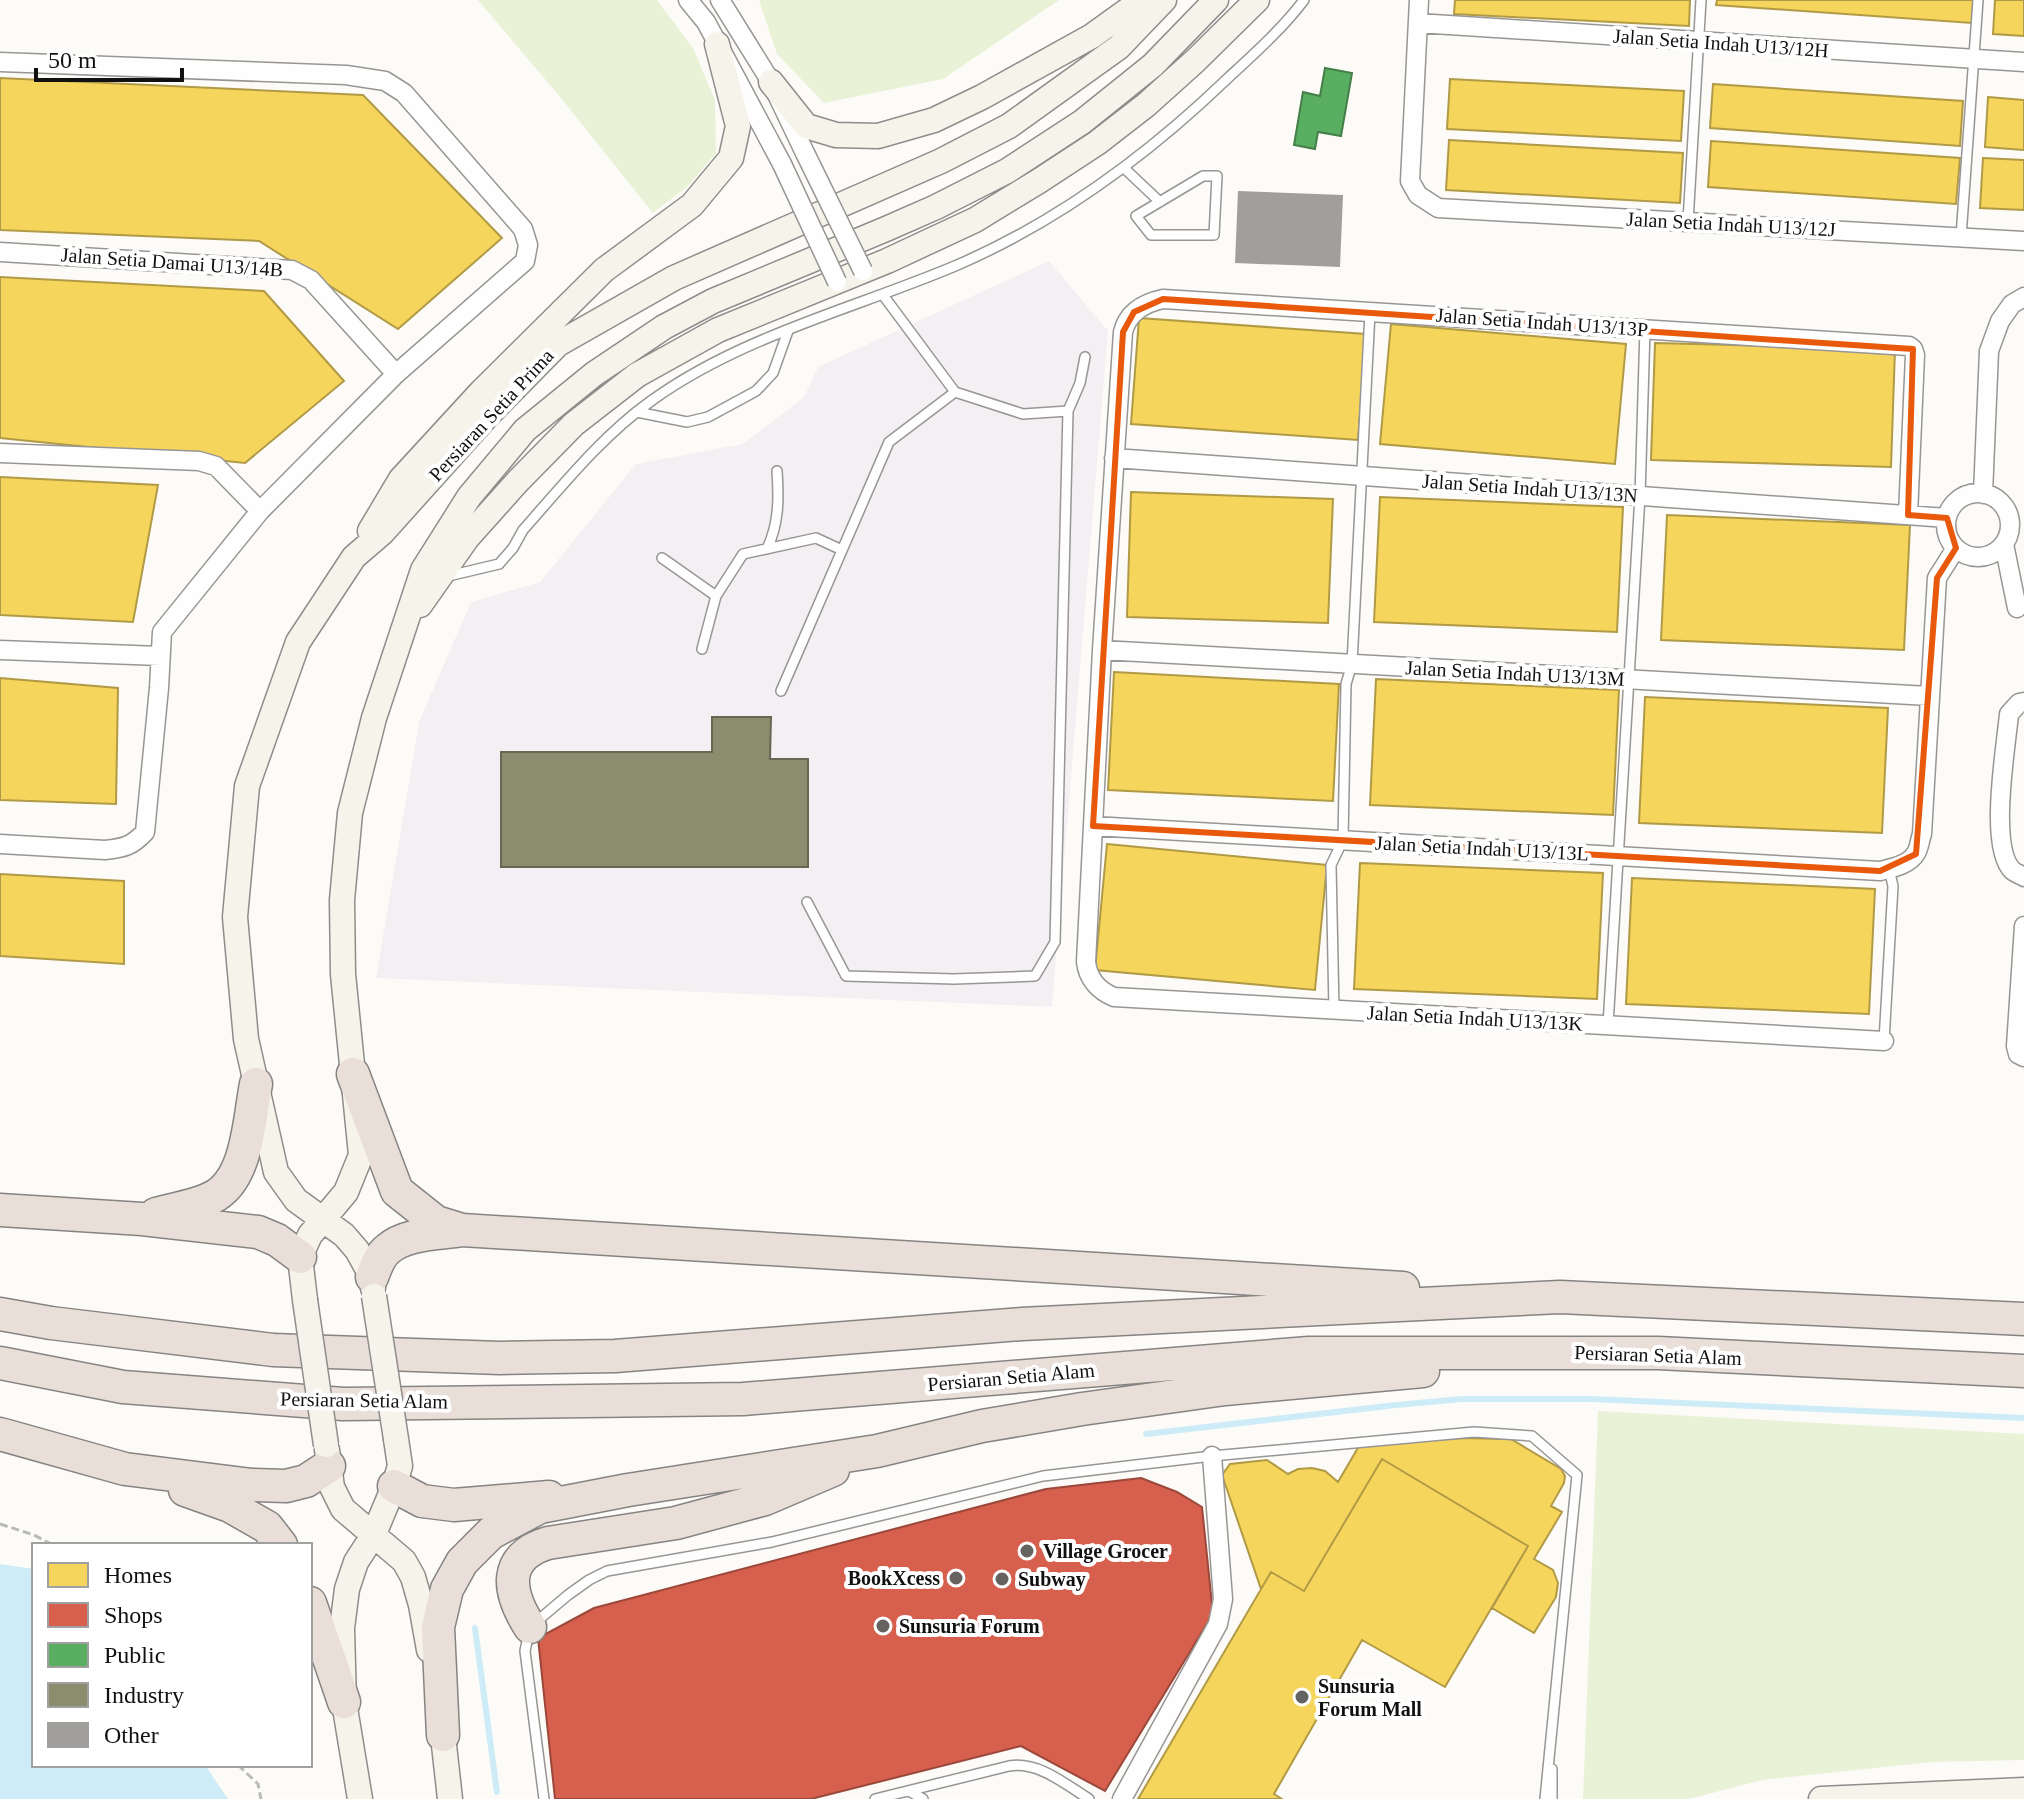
<svg xmlns="http://www.w3.org/2000/svg" width="2024" height="1799" viewBox="0 0 2024 1799" font-family="'Times New Roman',serif">
<style>
.industrial{fill:#f4eff3}
.green{fill:#e9f2d7}
.water{fill:#cdecf7}
.homes{fill:#f6d55c;stroke:#b19a46;stroke-width:2}
.shops{fill:#d6604d;stroke:#9b483b;stroke-width:2}
.public{fill:#5aae61;stroke:#447f49;stroke-width:2}
.industry{fill:#8c8c6e;stroke:#676752;stroke-width:2}
.lines{fill:none;stroke-linecap:round;stroke-linejoin:round}
.stream{stroke:#cdecf7;stroke-width:6}
.building{fill:#a19f9c}
.lane-casing{stroke:#979695;stroke-width:12}
.street-casing{stroke:#979695;stroke-width:21}
.secondary-casing{stroke:#8e8d8b;stroke-width:27}
.highway-casing{stroke:#858482;stroke-width:35}
.path{stroke:#b9b9b8;stroke-width:3;stroke-dasharray:8 4;stroke-linecap:butt}
.lane{stroke:#fffefe;stroke-width:9}
.street{stroke:#fffefe;stroke-width:18}
.secondary{stroke:#f6f3eb;stroke-width:24}
.highway{stroke:#eadfd8;stroke-width:32}
.street-bridge-casing{stroke:#979695;stroke-width:21;stroke-linecap:butt}
.secondary-bridge-casing{stroke:#8e8d8b;stroke-width:27;stroke-linecap:butt}
.street-bridge{stroke:#fffefe;stroke-width:18}
.secondary-bridge{stroke:#f6f3eb;stroke-width:24}
.marked{fill:none;stroke:#e8590c;stroke-width:6;stroke-linejoin:round}
.poi-dot{fill:#646362;stroke:#fff;stroke-width:3}
.labels{text-anchor:middle;dominant-baseline:central;stroke-width:8;stroke-linejoin:round;paint-order:stroke}
.street-label{font-size:20px;fill:#111;stroke:#fff}
.poi-label{font-size:20px;font-weight:bold;fill:#111;stroke:#fff;text-anchor:start}
</style>
<rect width="100%" height="100%" fill="#fdfbf7"/>
<path class="industrial" d="M1049,261l59,70 -56,676 -676,-29 43,-256 52,-120 69,-20 96,-118 107,-20 61,-47 14,-30z"/>
<path class="green" d="M478,0h179l36,48 22,52 1,53 -28,33 -35,27 -92,-115z
M759,0h300l-116,79 -119,24 -47,-49z
M1598,1411l426,23v326l-92,2 -170,18 -73,19h-106z"/>
<path class="water" d="M0,1564l34,5v196h171l23,34h-228z"/>
<path class="homes" d="M1455,0h235l-1,26 -235,-12z
M1717,0h256l-1,23 -256,-18z
M1995,0h29v36l-31,-2z
M0,78l363,17 139,143 -104,91 -139,-88 -259,-11z
M1450,79l234,12 -3,50 -234,-12z
M1713,84l250,17 -3,45 -250,-18z
M1988,97l36,3v50l-39,-3z
M1449,140l234,13 -3,50 -234,-13z
M1711,141l249,17 -4,46 -248,-17z
M1983,158l41,2v50l-44,-2z
M0,277l264,14 80,90 -99,82 -245,-25z
M1139,318l227,16 -8,106 -227,-16z
M1391,324l235,20 -11,120 -235,-20z
M1655,343l240,6 -4,118 -240,-7z
M0,477l158,8 -25,137 -133,-7z
M1131,492l202,7 -5,124 -201,-6z
M1380,497l243,10 -6,125 -243,-10z
M1667,515l243,10 -6,125 -243,-10z
M1114,672l225,12 -6,117 -225,-11z
M0,678l118,10 -2,116 -116,-4z
M1376,679l243,11 -6,125 -243,-10z
M1645,697l243,11 -6,125 -243,-10z
M1107,844l220,21 -12,125 -220,-20z
M1360,863l243,10 -6,126 -243,-10z
M0,874l124,7v83l-124,-8z
M1632,878l243,11 -6,125 -243,-10z
M1457,1438l54,1 50,30 4,7 -1,7 -13,23 11,6 -28,47 19,11 5,13 -2,14 -22,36 -42,-25 36,-62 -146,-87 -78,132 -33,-19 -10,17 -39,-114 8,-11 37,-4 21,14 10,-5 14,-1 13,3 13,11 21,-36z
M1382,1459l146,87 -83,141 -83,-47 -88,154 8,5h-144l133,-227 33,19z"/>
<path class="shops" d="M1141,1478l36,14 25,15 11,107 -108,177 -84,-45 -210,53h-256l-17,-161 56,-30 452,-119z"/>
<path class="public" d="M1325,68l27,5 -11,63 -23,-4 -3,17 -21,-4 9,-53 17,4z"/>
<path class="industry" d="M712,717h59l-1,42h38v108h-307v-115h211z"/>
<g class="lines">
<path class="stream" d="M1146,1434l250,-29 66,-6h129l433,19
M475,1628l22,164"/>
</g>
<path class="building" d="M1238,191l105,4 -3,72 -105,-4z"/>
<g class="lines">
<g class="lane-casing">
<path id="lane" d="M1124,168l36,34
M1203,176h14l-3,59h-63l-15,-19z
M1688,222l13,-222
M1961,237l17,-237
M883,295l72,97 68,22 45,-3
M637,412l50,10 21,-5 48,-26 17,-18 15,-42
M767,549c12,-26 12,-50 10,-78
M662,558l54,38
M444,577l55,-13 14,-16 10,-18c40,-45 79,-94 128,-129 90,-65 202,-92 304,-135 103,-44 193,-111 273,-188 27,-25 54,-49 76,-78
M702,649l14,-53 27,-42 73,-16 26,12
M781,691l108,-249 66,-50
M807,902l39,74 108,3 81,-3 20,-34 13,-531 12,-28 5,-26
M1334,1010l-3,-145 12,-25 3,-156 6,-20 18,-352
M1608,1025l32,-529 5,-167
M1884,1041l9,-155 -4,-17
M1552,1769v30
M909,1791l14,8
M544,1799l-19,-148 5,-24 38,-32 21,-15 18,-9 165,-29 271,-66 169,-20 262,-24 58,4 45,39 -32,324
M875,1799l134,-33c29,-5 56,18 80,33"/>
</g>
<g class="street-casing">
<path id="street" d="M688,0l18,22 76,142
M720,0l51,82 34,71
M1419,0l-9,181 8,14 20,13 586,33
M1418,23l606,39
M0,62l346,13 39,6 19,12 119,136 5,16 -3,16 -129,113 -136,137 -98,121 -3,56 -14,144c-13,14 -21,16 -40,18l-105,-6
M0,252l292,18 19,10 85,94
M0,453l199,8 17,5 44,45
M1114,458l833,60
M1946 525a32 32 0 1 1 64 0a32 32 0 1 1-64 0Z
M1983,494l6,-143 11,-30 12,-17 12,-7
M2004,544l13,64
M0,650l160,6
M1102,650l827,46
M2024,702l-5,1 -10,11c-3,34 -21,134 4,157 1,1 10,5 11,6
M1093,826l787,45c12,-3 29,-6 36,-18 3,-4 4,-14 6,-19l15,-256 19,-30
M2024,926l-8,120 2,8 6,3
M1884,1041l-770,-44c-15,-6 -26,-18 -28,-35l16,-312 21,-318c5,-20 21,-29 40,-33l746,47 4,3 2,6 -7,160
M1122,1799l96,-175 5,-25 -11,-143"/>
</g>
<g class="secondary-casing">
<path id="secondary" d="M771,82l35,44 30,9 42,1 56,-16 48,-23 110,-61 50,-36
M370,531l31,-52 80,-87 123,-122 88,-65 39,-47 7,-32 -21,-82
M420,605l47,-67 51,-57 56,-57 63,-49 81,-45 169,-69 88,-41 64,-39 58,-38 49,-38 49,-44 62,-61
M373,1288l-1,-11 -15,-27 -13,-15 -48,-35 -20,-28 -30,-133 -11,-122 12,-131 51,-144 56,-85 28,-24 105,-117 71,-72 116,-66 267,-117 68,-35 110,-79 45,-47
M305,1300l-5,-43 10,-22 36,-43 15,-37 -18,-181 -1,-74 8,-87 24,-95 49,-148 46,-73 56,-67 69,-56 70,-47 49,-26 173,-72 50,-22 71,-36 75,-49 71,-57 63,-65
M327,1450l5,37 11,22 61,52 9,16 8,28 8,45
M441,1718l9,81
M360,1799l-16,-97 -2,-74 5,-39 9,-27 18,-28 20,-48 6,-20 -4,-27
M1821,1799l203,-9"/>
</g>
<g class="highway-casing">
<path id="highway" d="M353,1074l44,117 39,31 26,8
M0,1210l142,9 116,13 19,8 23,17
M156,1214c18,-5 39,-8 55,-16 37,-17 38,-78 45,-114
M372,1277c4,-10 7,-21 16,-28 18,-16 51,-15 74,-19l941,58
M0,1314l51,9 222,27 227,8 115,-2 407,-32 538,-27 464,22
M0,1363l123,24 220,17 400,-5 566,-46h349l366,18
M0,1434l125,35 127,16 34,1 20,-5 23,-15
M394,1486l28,15 32,4 95,-8
M185,1490l45,16 37,21 14,18
M310,1603l34,99
M530,1627c-22,-34 -29,-70 18,-84l128,-20 89,-24 68,-29
M443,1735l-5,-108 9,-38 15,-27 29,-29 49,-26 88,-17 249,-39 105,-25 100,-17 143,-20 198,-18"/>
</g>
<path class="path" d="M0,1524l34,11 19,10
M238,1765l20,19 3,15"/>
<use href="#lane" class="lane"/>
<use href="#street" class="street"/>
<use href="#secondary" class="secondary"/>
<use href="#highway" class="highway"/>
<g class="street-bridge-casing">
<path id="street-bridge" d="M805,153l58,118
M782,164l55,118"/>
</g>
<g class="secondary-bridge-casing">
<path id="secondary-bridge" d="M374,1296l22,143
M305,1300l21,145"/>
</g>
<use href="#street-bridge" class="street-bridge"/>
<use href="#secondary-bridge" class="secondary-bridge"/>
</g>
<path class="marked" d="M1163,299l750,50 -5,166 39,3 9,30 -19,30 -21,276 -36,17 -787,-45 30,-494 11,-20z"/>
<g class="poi-dot">
<circle cx="1027" cy="1551" r="8"/>
<circle cx="956" cy="1578" r="8"/>
<circle cx="1002" cy="1579" r="8"/>
<circle cx="883" cy="1626" r="8"/>
<circle cx="1302" cy="1697" r="8"/>
</g>
<g class="labels">
<g class="street-label">
<text transform="translate(1721 43) rotate(4)">Jalan Setia Indah U13/12H</text>
<text transform="translate(1731 224) rotate(3)">Jalan Setia Indah U13/12J</text>
<text transform="translate(172 262) rotate(4)">Jalan Setia Damai U13/14B</text>
<text transform="translate(1542 322) rotate(4)">Jalan Setia Indah U13/13P</text>
<text transform="translate(491 415) rotate(-47)">Persiaran Setia Prima</text>
<text transform="translate(1530 488) rotate(4)">Jalan Setia Indah U13/13N</text>
<text transform="translate(1515 673) rotate(3)">Jalan Setia Indah U13/13M</text>
<text transform="translate(1482 848) rotate(3)">Jalan Setia Indah U13/13L</text>
<text transform="translate(1475 1018) rotate(3)">Jalan Setia Indah U13/13K</text>
<text transform="translate(1658 1355) rotate(2)">Persiaran Setia Alam</text>
<text transform="translate(1011 1377) rotate(-5)">Persiaran Setia Alam</text>
<text transform="translate(364 1400) rotate(1)">Persiaran Setia Alam</text>
</g>
<g class="poi-label">
<text x="1043" y="1551">Village Grocer</text>
<text x="940" y="1578" text-anchor="end">BookXcess</text>
<text x="1018" y="1579">Subway</text>
<text x="899" y="1626">Sunsuria Forum</text>
<text x="1318" y="1686">Sunsuria<tspan x="1318" dy="23">Forum Mall</tspan></text>
</g>
</g>
<rect x="32" y="1543" width="280" height="224" fill="#ffffff" stroke="#a0a0a0" stroke-width="2"/>
<rect x="48" y="1563" width="40" height="24" fill="#f6d55c" stroke="#a0a0a0" stroke-width="2"/>
<text x="104" y="1583" font-size="24" fill="#111111">Homes</text>
<rect x="48" y="1603" width="40" height="24" fill="#d6604d" stroke="#a0a0a0" stroke-width="2"/>
<text x="104" y="1623" font-size="24" fill="#111111">Shops</text>
<rect x="48" y="1643" width="40" height="24" fill="#5aae61" stroke="#a0a0a0" stroke-width="2"/>
<text x="104" y="1663" font-size="24" fill="#111111">Public</text>
<rect x="48" y="1683" width="40" height="24" fill="#8c8c6e" stroke="#a0a0a0" stroke-width="2"/>
<text x="104" y="1703" font-size="24" fill="#111111">Industry</text>
<rect x="48" y="1723" width="40" height="24" fill="#a19f9c" stroke="#a0a0a0" stroke-width="2"/>
<text x="104" y="1743" font-size="24" fill="#111111">Other</text>
<path d="M36 68v12h146v-12" fill="none" stroke="#111111" stroke-width="4"/>
<text x="48" y="68" font-size="24" fill="#111111" stroke="#ffffff" stroke-width="6" paint-order="stroke">50 m</text>
</svg>
